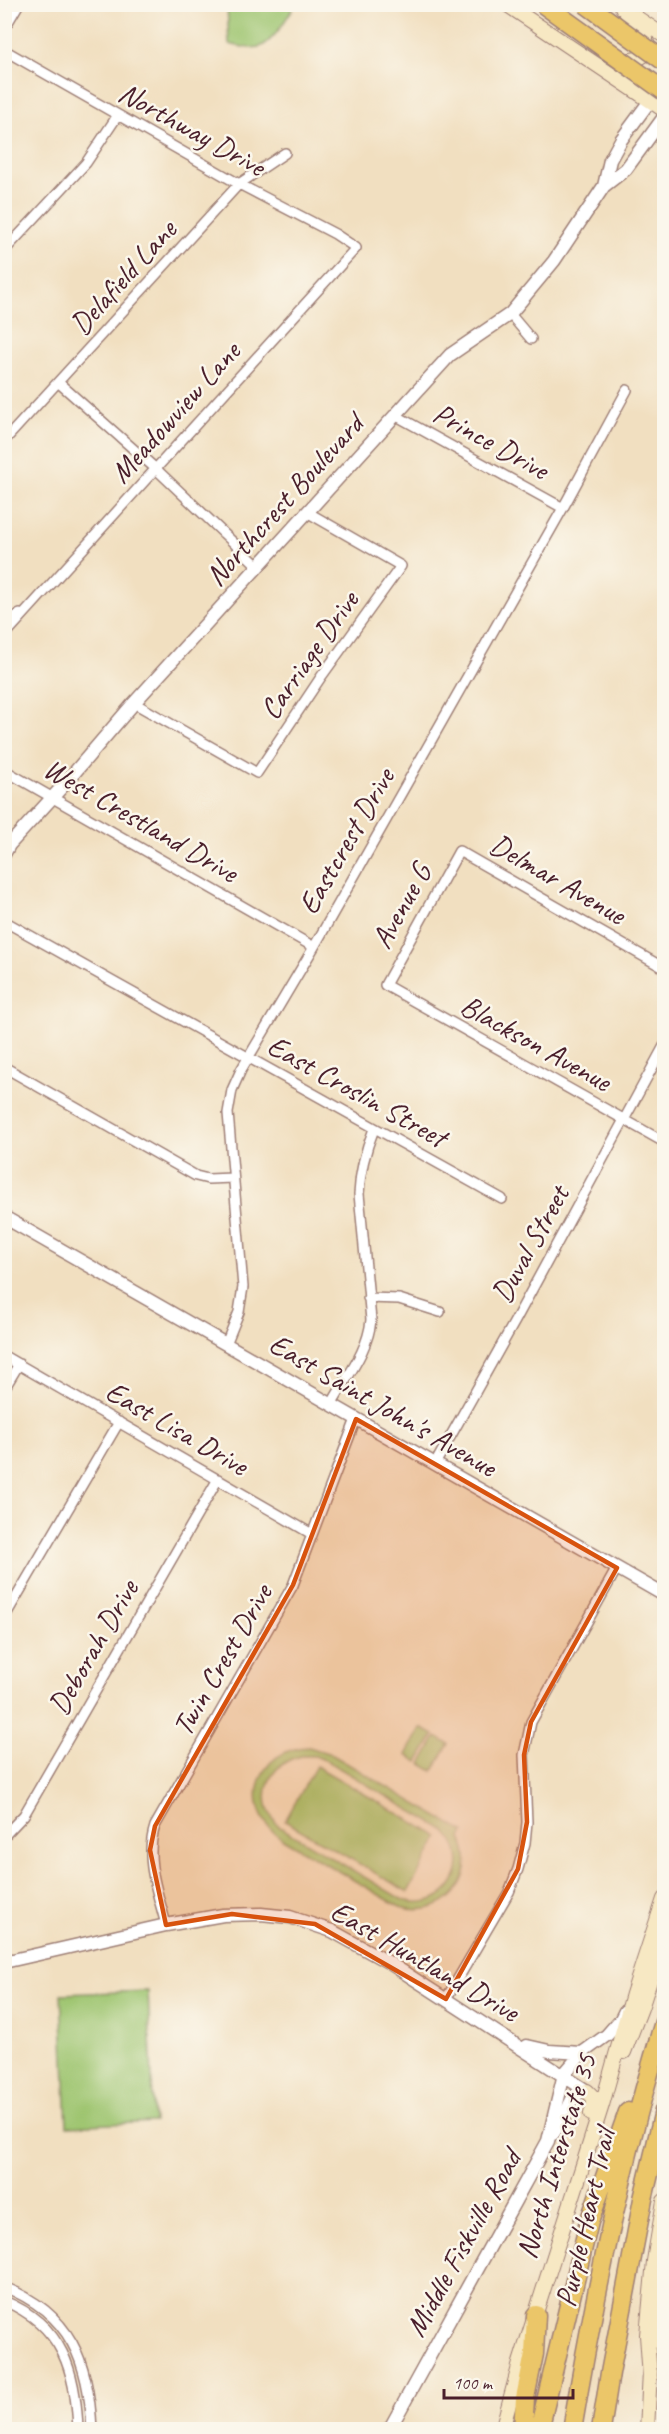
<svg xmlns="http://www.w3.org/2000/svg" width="669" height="2434" viewBox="0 0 669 2434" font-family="Caveat,sans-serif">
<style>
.green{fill:#9ec570;stroke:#74724e;stroke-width:1.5;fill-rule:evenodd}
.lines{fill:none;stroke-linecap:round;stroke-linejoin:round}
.minor-casing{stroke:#9e7f76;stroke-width:12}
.tertiary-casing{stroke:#9e7f76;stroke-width:15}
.secondary-casing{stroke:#9e7f76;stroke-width:16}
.motorway-casing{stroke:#9e7f76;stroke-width:21}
.minor{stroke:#fff;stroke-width:9}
.tertiary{stroke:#fff;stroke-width:12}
.secondary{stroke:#f7e8c3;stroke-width:14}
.motorway{stroke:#ebc669;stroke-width:18}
.motorway-bridge-casing{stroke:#9e7f76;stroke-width:21;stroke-linecap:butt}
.motorway-bridge{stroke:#ebc669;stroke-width:18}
.marked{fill:#d8530f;fill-opacity:0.2;stroke:#d8530f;stroke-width:4.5;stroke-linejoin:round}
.labels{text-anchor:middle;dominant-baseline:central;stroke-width:5;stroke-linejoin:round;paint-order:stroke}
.street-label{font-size:30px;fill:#4a1f2b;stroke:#fbf7ec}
</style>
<rect width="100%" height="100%" fill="#fbf7ec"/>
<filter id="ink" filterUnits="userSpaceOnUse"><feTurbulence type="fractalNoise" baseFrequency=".0167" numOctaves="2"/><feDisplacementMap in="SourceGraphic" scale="12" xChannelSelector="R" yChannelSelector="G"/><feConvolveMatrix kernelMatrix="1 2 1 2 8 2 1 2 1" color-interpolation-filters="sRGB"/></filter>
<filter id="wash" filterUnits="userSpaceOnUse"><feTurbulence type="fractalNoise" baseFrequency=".008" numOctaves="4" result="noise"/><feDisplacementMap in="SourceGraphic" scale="24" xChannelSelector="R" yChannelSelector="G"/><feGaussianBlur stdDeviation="1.35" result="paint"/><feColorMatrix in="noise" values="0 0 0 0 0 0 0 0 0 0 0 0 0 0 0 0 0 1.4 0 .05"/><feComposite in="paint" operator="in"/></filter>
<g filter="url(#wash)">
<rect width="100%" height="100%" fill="#f1dfc0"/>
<path class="green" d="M227,5v-1l68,1c-7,11 -20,34 -33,41 -9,4 -23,0 -33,-2z
M421,1728l13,7 -16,27 -12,-7z
M436,1737l13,7 -16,27 -12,-7z
M309,1747l22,7 133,78 -3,6c20,42 -18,83 -61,69l-119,-69c-43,-30 -24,-90 28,-91zM302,1756h13l12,5 117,69c34,33 4,83 -41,70l-123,-73c-26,-25 -13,-65 22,-71z
M316,1766l123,71 -31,55 -123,-71z
M148,1991l6,131 -87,4 -6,-132z"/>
</g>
<g filter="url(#ink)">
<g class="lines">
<g class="minor-casing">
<path id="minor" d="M4,50l235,134 96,50 21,14 -352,388
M4,251l82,-88 32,-48
M510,314l21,25
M59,383l97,86 103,98
M395,415l168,93
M4,441l235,-257 46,-31
M4,623l16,-9
M134,703l123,70 64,-96 80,-111 -94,-54
M4,770l310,177
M4,921l498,278
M664,968l-205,-117 -74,134 279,157
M4,1067l192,109 12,3 25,-1
M368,1298l31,1 41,13
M226,1344l13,-32 4,-25 -15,-174 4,-23 9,-20 73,-123 249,-439 64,-118
M4,1356l308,178
M4,1389l15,-25
M331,1405c15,-28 37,-53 40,-85l-12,-126c1,-24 6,-43 15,-65
M435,1464l80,-143 149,-275
M4,1618l115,-196
M4,1836l20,-21 194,-336
M166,1925c-8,-33 -22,-65 -11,-99l138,-241 63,-166
M446,1999l63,-107 9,-23 7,-26 2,-21 -3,-67 7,-33 86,-154
M4,2287c67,26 85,75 88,143
M4,2301c59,24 72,71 74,129"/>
</g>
<g class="tertiary-casing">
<path id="tertiary" d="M4,26l13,-22
M604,186l6,-26 11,-20 34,-46
M4,854l5,-9 53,-58 72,-84 316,-348 60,-41 44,-53 50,-75 22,-17 38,-52
M4,1217l660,378
M4,1962l162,-37 57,-10 38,-1 29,3 42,14 56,31 199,129
M527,2046l22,5 33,2
M553,2134c3,-5 8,-11 11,-16 7,-14 6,-25 23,-27
M389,2430l159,-289 16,-67 18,-21 25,-18 14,-16 4,-8"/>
</g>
<g class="secondary-casing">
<path id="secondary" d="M506,4l158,106
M636,17l28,19
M617,60c13,1 25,1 32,-11l-5,-15 -22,-27
M624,2052l17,-44 23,-70
M587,2091l8,8 -4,15
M654,2340l10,-57
M650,2378l-3,-43 7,-74 10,-60
M502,2430l18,-67 82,-258 31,-111 31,-95
M647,2430l3,-59"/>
</g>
<g class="motorway-casing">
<path id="motorway" d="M523,2430l2,-32 9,-44 2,-39
M539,2430l50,-208 39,-110
M572,2430c23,-138 51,-274 92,-408
M601,2430l9,-57 33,-174 21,-88"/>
</g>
<use href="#minor" class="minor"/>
<use href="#tertiary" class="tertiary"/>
<use href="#secondary" class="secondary"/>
<use href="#motorway" class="motorway"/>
<g class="motorway-bridge-casing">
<path id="motorway-bridge" d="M543,4l121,87
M586,4l78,57"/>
</g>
<use href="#motorway-bridge" class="motorway-bridge"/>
</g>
</g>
<path class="marked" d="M356,1419l261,149 -86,154 -7,33 3,67 -9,47 -72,130 -131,-75 -83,-10 -66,11 -16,-75 5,-24 138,-241z"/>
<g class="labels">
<g class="street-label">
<text transform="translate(192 129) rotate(29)">Northway Drive</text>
<text transform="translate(123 277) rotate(-48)">Delafield Lane</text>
<text transform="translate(175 412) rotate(-48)">Meadowview Lane</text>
<text transform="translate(491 441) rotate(29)">Prince Drive</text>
<text transform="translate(284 500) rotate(-48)">Northcrest Boulevard</text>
<text transform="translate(309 655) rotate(-55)">Carriage Drive</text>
<text transform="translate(141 820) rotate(30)">West Crestland Drive</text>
<text transform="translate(346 841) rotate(-60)">Eastcrest Drive</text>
<text transform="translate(558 879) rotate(30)">Delmar Avenue</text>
<text transform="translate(401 906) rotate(-61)">Avenue G</text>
<text transform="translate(536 1043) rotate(29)">Blackson Avenue</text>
<text transform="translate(357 1091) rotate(29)">East Croslin Street</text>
<text transform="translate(530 1244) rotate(-61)">Duval Street</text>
<text transform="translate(383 1405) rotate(30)">East Saint John's Avenue</text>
<text transform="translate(177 1428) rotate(30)">East Lisa Drive</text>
<text transform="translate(93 1647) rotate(-60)">Deborah Drive</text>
<text transform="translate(222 1660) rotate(-60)">Twin Crest Drive</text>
<text transform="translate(425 1961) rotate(30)">East Huntland Drive</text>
<text transform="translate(556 2156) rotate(-73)">North Interstate 35</text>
<text transform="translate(585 2218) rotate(-77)">Purple Heart Trail</text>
<text transform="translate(463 2243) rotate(-61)">Middle Fiskville Road</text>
</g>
</g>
<rect width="669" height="2434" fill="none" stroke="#fbf7ec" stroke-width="24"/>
<path d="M444 2389v9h129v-9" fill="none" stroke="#4a1f2b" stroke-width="3"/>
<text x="453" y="2389" font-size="18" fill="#4a1f2b" stroke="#fbf7ec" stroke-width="4.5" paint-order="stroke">100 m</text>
</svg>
